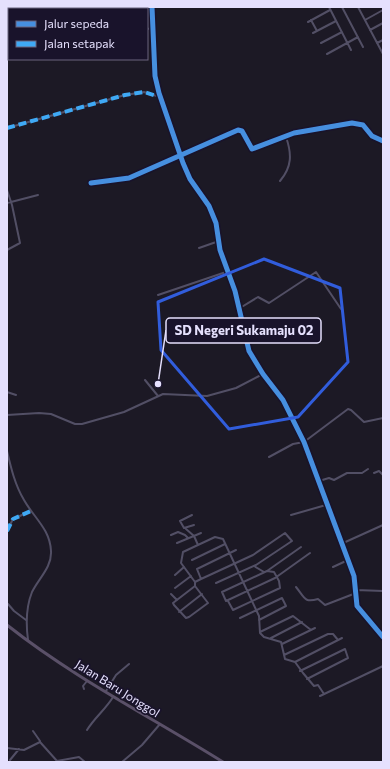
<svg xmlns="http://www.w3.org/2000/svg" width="390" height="769" viewBox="0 0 390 769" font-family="Commissioner,sans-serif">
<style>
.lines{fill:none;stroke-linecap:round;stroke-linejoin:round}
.street{stroke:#524f65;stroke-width:2}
.primary{stroke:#5a5068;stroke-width:3}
.quiet{stroke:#3fa9f5;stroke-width:4;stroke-dasharray:8 4;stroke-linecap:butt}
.cycleway-casing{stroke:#19132b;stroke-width:8}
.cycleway{stroke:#468fdf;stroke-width:5}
.marked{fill:none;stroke:#315ddc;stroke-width:3;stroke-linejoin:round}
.labels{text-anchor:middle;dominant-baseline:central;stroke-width:3.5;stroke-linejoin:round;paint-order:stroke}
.street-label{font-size:12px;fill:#e5e0fd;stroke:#19132b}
.leader{fill:none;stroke:#e5e0fd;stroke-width:1.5}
.callout-dot{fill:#e5e0fd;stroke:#19132b;stroke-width:1.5}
.callout{fill:#19132b;stroke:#e5e0fd;stroke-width:1.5}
.callout-label{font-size:13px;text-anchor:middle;font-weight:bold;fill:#e5e0fd}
</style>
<rect width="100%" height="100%" fill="#1c1925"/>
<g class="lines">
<path class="street" d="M152,7l3,69 4,17 24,70 7,16 19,27 7,17 4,27 15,41 14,60 14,23 20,26 21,42 50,134 3,30 26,31
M329,7l22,43
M342,7l21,40
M358,7l25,47
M311,20l6,11
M365,20l18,-10
M308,22l22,-12
M147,29l6,-1
M370,30l13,-7
M313,33l23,-12
M321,43l21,-11
M377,43l6,-3
M327,54l31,-17
M7,128l118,-33 19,-3 16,5
M280,181c12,-14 12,-27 6,-44
M91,183l38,-5 109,-48 4,1 10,18 42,-16 58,-10 11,2 9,11 11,5
M7,190l4,12 27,-7
M7,203l4,-1 1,3 8,38 -13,7
M199,248l20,-7
M158,295l71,-24
M240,308l18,-11 11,6 47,-31 25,37
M145,380l13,16
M7,392l9,3
M7,415l32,-2 12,1 24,10h7l42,-12 39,-18 44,2 29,-8 27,-14
M7,451c4,17 8,34 17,49 10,18 26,29 27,51 1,16 -12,27 -19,41 -6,15 -6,33 -4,48
M269,457l24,-13 11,-2 44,-33 3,1 13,12 19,-4
M374,473l5,-2 4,4
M319,481l10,-3 5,2 13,-7h15l6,-4
M192,515l-12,6 4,7 10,-3
M291,515l35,-10
M186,529l8,7 4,9
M7,531l6,-12 18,-8
M171,535l7,-3 7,3 3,3
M177,543l24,-10
M341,544l42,-19
M301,547l-34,24 -45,21 4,9 49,-23 35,-25
M192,560l33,-16
M254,566l10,6
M333,567l15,-7
M175,575l9,-8
M201,579l-6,3 -14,-19 2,-11 32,-15 8,2 36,77 1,17 4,4 17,5 4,17 10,3 8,11 11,13 4,-1 6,9
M195,582v4l13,17 -19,14 -3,1 -12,-13 -1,-2 22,-17
M216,583l40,-18 36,-24 -7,-8 -32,22 -52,24 -4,-10 39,-19
M296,587c9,11 8,16 22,12l7,6 31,-12
M175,588l16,-12
M356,590l27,1
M171,594l6,6
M228,601l5,9 47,-22 -1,-7 -5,-9 -7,-1
M8,604l6,7 12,9
M179,612l23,-18
M240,618l42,-20 4,8 -27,14
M260,632l33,-16 18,14
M271,638l31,-16
M282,644l33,-16
M284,655l44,-21h5l5,6
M295,662l47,-24
M300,671l45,-22 3,9 -41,21
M84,689l-1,-3 4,-5
M106,691l10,-16 13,-11
M320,696l63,-30
M87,730c8,-13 19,-21 26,-33
M33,731l7,10
M7,748l17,2 16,-8 17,19 22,-4 6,5
M10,760l9,-11
M122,762l20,-17 18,-21"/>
<path class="primary" d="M7,625c67,53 144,92 216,137"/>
<path class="quiet" d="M7,128l118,-33 19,-3 16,5
M7,531l6,-12 18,-8"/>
<g class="cycleway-casing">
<path id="cycleway" d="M152,7l3,69 4,17 24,70 7,16 19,27 7,17 4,27 15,41 14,60 14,23 20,26 21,42 50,134 3,30 26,31
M91,183l38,-5 109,-48 4,1 10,18 42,-16 58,-10 11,2 9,11 11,5"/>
</g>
<use href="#cycleway" class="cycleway"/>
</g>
<path class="marked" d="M264,259l76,29 8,74 -50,55 -69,12 -68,-79 -3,-48z"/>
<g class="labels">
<g class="street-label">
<text transform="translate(118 688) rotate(32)">Jalan Baru Jonggol</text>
</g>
</g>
<path class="leader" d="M158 384L166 330"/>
<circle class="callout-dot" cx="158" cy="384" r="4"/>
<rect class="callout" x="166" y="318" width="155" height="25" rx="4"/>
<g class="callout-label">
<text x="244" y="335">SD Negeri Sukamaju 02</text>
</g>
<rect width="390" height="769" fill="none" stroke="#e5e0fd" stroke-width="16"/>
<rect x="8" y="8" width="140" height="52" fill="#19132b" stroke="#6b657f"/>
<rect x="16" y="21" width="20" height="6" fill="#468fdf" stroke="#6b657f"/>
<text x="44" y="28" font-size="12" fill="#e5e0fd">Jalur sepeda</text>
<rect x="16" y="41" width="20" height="6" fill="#3fa9f5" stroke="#6b657f"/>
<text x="44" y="48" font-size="12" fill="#e5e0fd">Jalan setapak</text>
</svg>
